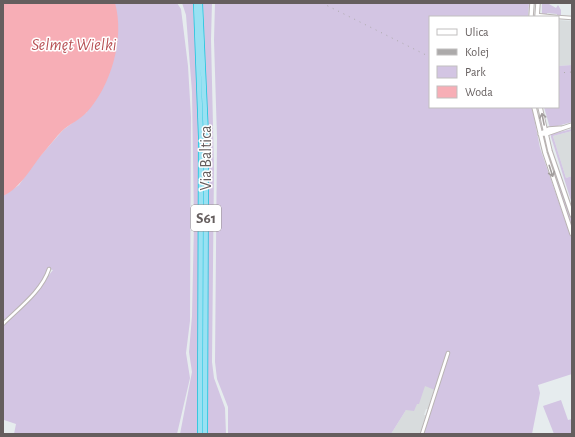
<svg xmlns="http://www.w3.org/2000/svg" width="575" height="437" viewBox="0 0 575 437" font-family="'Alegreya Sans',sans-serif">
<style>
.industrial{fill:#d8dcdd}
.green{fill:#d3c5e3}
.water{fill:#f7aeb6}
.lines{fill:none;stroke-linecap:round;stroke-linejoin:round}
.street-casing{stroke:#b9b4b3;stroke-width:4.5}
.secondary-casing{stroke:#b9b3b2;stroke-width:5.5}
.highway-casing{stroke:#17c2dd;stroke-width:6}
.street{stroke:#fff;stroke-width:2.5}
.secondary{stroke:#fff;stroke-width:3.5}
.highway{stroke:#99e1f2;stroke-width:4.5}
.rail{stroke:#acaaaa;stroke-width:1;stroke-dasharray:1 5;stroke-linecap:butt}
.oneway{stroke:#a39e9e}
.labels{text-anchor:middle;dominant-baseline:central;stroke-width:3;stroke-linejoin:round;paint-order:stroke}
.shield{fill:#fff;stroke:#938e8e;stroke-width:1}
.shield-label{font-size:15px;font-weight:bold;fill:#655e5e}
.street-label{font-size:16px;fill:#655e5e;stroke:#fff}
.water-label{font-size:17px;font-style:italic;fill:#b85256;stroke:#fff}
</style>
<rect width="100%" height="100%" fill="#e6ecee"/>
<path class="industrial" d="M558,20l14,1v44l-14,1z
M572,131v45l-6,2 -13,-42z
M410,384l25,3 -7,22h-2l-2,6h2l-6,19h-29l15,-24z"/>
<path class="green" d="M3,3h174l4,6 7,57 3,51 -1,204 -4,32 4,25 -13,56h-163l2,-10 -12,-4 -1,4v-99l23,-21 27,-34 -4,-1c-11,21 -29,37 -46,53v-126l16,-11 16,-23 28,-32 24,-18z
M182,3h11l6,123 -1,308h-18l12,-62 -3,-20 3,-36 2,-93 -2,-131 -6,-77z
M203,3h9l-1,36 3,130 -2,193 2,16 11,30 1,26h-19l1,-309z
M215,3h314l-1,14h-98v90h102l8,41 32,92v134l-34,11 2,8 -8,41h-109l26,-81 -14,37 -10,-4 -6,18h-2l-3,7 -8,-1 -15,24h-163v-27l-11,-28 -2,-17 2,-224 -3,-98z
M542,3h7v1l7,4 2,-3 3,5v5l-4,1v-2l-10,-1v2h-5z
M572,65v57l-22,6 -6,-21h14v-41z
M201,73l3,63 -1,298h-1l1,-298z
M572,129v2l-19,5 13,42 6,-2v28l-21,-67v-3z
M543,137h2l27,83v8l-25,-75z
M561,400l7,20 4,-1v15h-18l-11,-28z"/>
<path class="water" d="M3,3h112c10,35 -4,83 -28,109 -7,8 -18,12 -25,19 -6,6 -12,14 -18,21 -13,15 -22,35 -41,44z"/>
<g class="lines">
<g class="street-casing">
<path id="street" d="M537,15l20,2
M558,17l14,1
M3,324c16,-16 39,-33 46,-55
M422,434l26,-81"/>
</g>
<g class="secondary-casing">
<path id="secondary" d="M531,17l1,-14
M537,17l1,-14
M534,107l11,46 27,81
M540,107l10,44 22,64
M563,128l-17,6h-6l9,-5z
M563,128l9,-3"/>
</g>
<g class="highway-casing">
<path id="highway" d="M196,3l5,134 -1,297
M200,3l6,133 -1,298"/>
</g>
<use href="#street" class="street"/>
<use href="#secondary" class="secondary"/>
<use href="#highway" class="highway"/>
<path class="rail" d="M322,3l108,54
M558,73l14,-1"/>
</g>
<defs><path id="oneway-shaft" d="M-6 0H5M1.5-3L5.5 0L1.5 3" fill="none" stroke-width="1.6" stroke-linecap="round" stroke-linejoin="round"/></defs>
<g class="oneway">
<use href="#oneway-shaft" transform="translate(543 119) rotate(-101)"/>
<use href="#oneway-shaft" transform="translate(551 171) rotate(72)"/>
</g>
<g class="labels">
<rect class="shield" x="191" y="205" width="30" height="26" rx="3"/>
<g class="shield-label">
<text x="206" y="218">S61</text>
</g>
<g class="street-label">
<text transform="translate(206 158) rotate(-90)">Via Baltica</text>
</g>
<g class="water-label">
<text x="74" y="44">Selmęt Wielki</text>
</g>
</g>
<rect width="575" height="437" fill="none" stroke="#655e5e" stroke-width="8"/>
<rect x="429" y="16" width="130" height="92" fill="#ffffff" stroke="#c1bfbf"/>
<rect x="437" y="29" width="20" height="6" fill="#ffffff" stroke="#c1bfbf"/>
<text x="465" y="36" font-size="12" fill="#655e5e">Ulica</text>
<rect x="437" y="49" width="20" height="6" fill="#acaaaa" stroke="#c1bfbf"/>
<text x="465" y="56" font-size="12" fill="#655e5e">Kolej</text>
<rect x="437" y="66" width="20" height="12" fill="#d3c5e3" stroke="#c1bfbf"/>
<text x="465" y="76" font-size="12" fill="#655e5e">Park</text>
<rect x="437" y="86" width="20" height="12" fill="#f7aeb6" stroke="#c1bfbf"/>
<text x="465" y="96" font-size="12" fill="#655e5e">Woda</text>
</svg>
